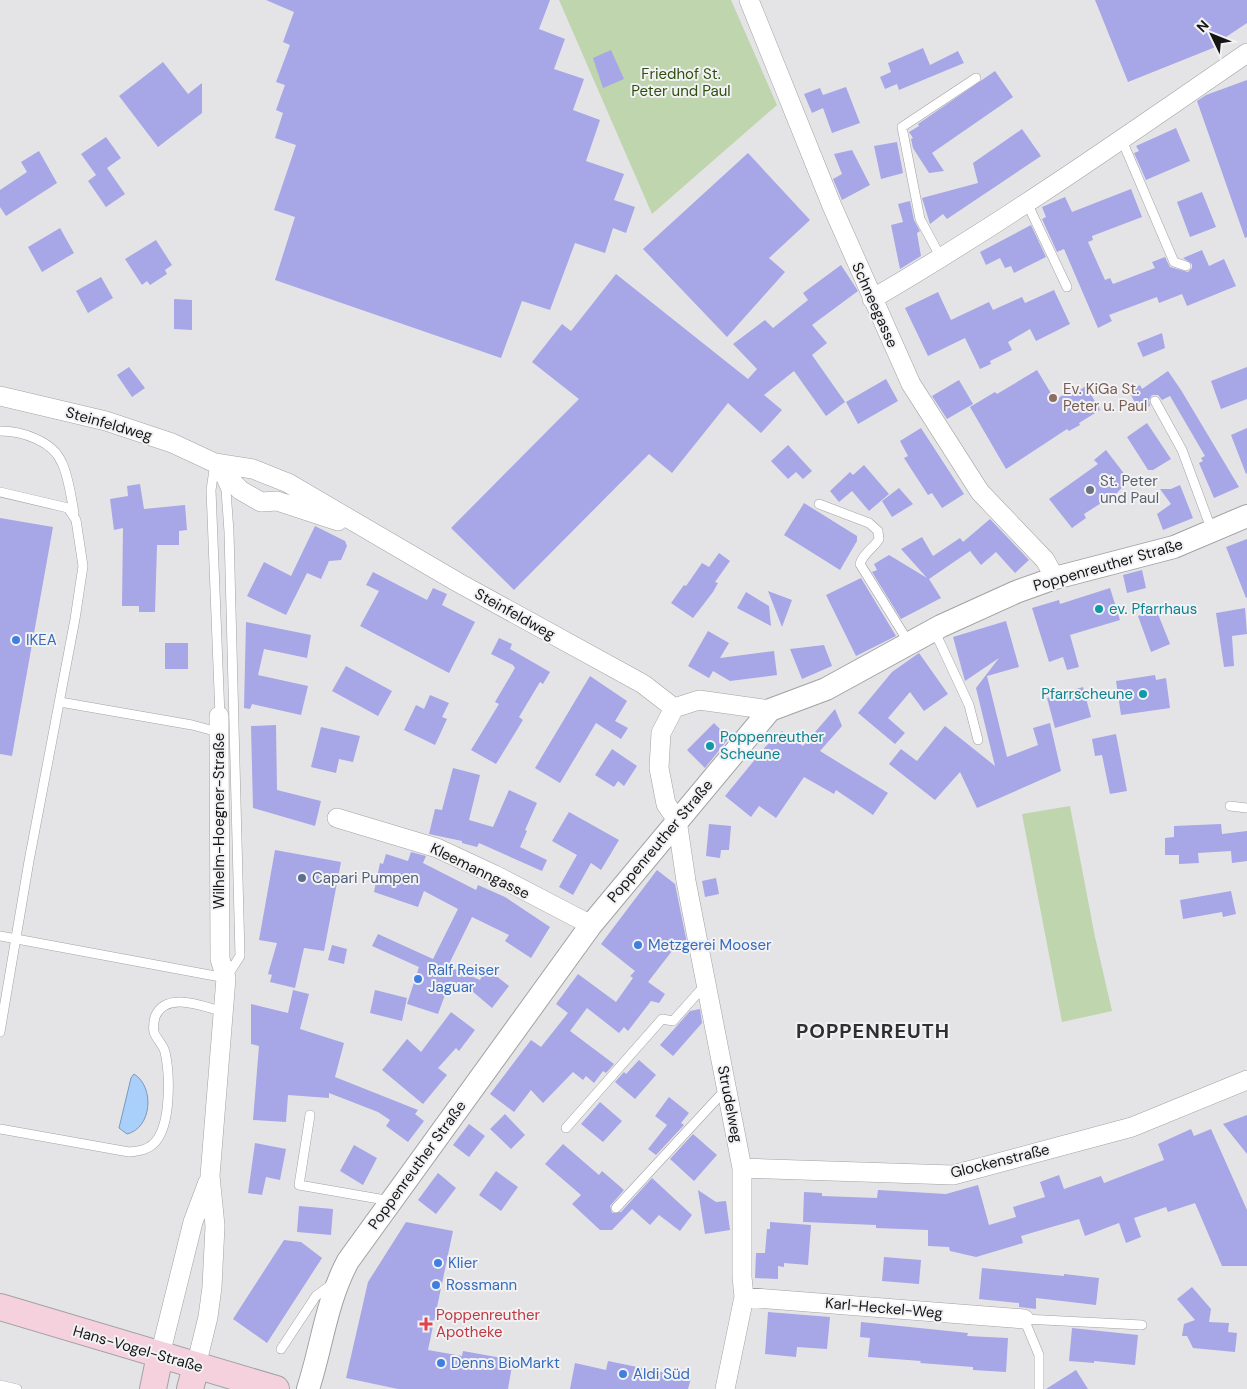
<svg xmlns="http://www.w3.org/2000/svg" width="1247" height="1389" viewBox="0 0 1247 1389" font-family="'DM Sans',sans-serif">
<style>
.green{fill:#bed5ae}
.water{fill:#a9d0fb;stroke:#7d98b6}
.building{fill:#a7a6e6}
.lines{fill:none;stroke-linecap:round;stroke-linejoin:round}
.service-casing{stroke:#a2a2a4;stroke-width:10}
.minor-casing{stroke:#a2a2a4;stroke-width:20}
.tertiary-casing{stroke:#a2a2a4;stroke-width:24}
.secondary-casing{stroke:#a2a2a4;stroke-width:28}
.service{stroke:#fff;stroke-width:9}
.minor{stroke:#fff;stroke-width:19}
.tertiary{stroke:#fff;stroke-width:22}
.secondary{stroke:#f5d1dd;stroke-width:26}
.education-dot{fill:#8d6e63;stroke:#f2f2f4;stroke-width:2}
.worship-dot{fill:#6b7280;stroke:#f2f2f4;stroke-width:2}
.culture-dot{fill:#0f9aa8;stroke:#f2f2f4;stroke-width:2}
.shop-dot{fill:#3f7fe0;stroke:#f2f2f4;stroke-width:2}
.service-dot{fill:#5c6f8a;stroke:#f2f2f4;stroke-width:2}
.health-dot{fill:#e0444e;stroke:#f2f2f4;stroke-width:2}
.labels{text-anchor:middle;dominant-baseline:central;stroke-width:4;stroke-linejoin:round;paint-order:stroke}
.park-label{font-size:15px;fill:#2e4e0e;stroke:#f2f2f4}
.street-label{font-size:15px;fill:#151515;stroke:#f2f2f4}
.education-label{font-size:15px;fill:#785e54;stroke:#f2f2f4;text-anchor:start}
.worship-label{font-size:15px;fill:#5b616d;stroke:#f2f2f4;text-anchor:start}
.culture-label{font-size:15px;fill:#0d838f;stroke:#f2f2f4;text-anchor:start}
.shop-label{font-size:15px;fill:#366cbe;stroke:#f2f2f4;text-anchor:start}
.service-label{font-size:15px;fill:#4e5e75;stroke:#f2f2f4;text-anchor:start}
.health-label{font-size:15px;fill:#be3a42;stroke:#f2f2f4;text-anchor:start}
.district-label{font-size:20px;font-weight:bold;letter-spacing:1px;fill:#2f2f30;stroke:#f2f2f4}
</style>
<rect width="100%" height="100%" fill="#e4e4e7"/>
<path class="green" d="M559,0h172l46,105 -125,109z
M1070,806l25,131 17,74 -50,11 -40,-208z"/>
<path class="water" d="M134,1074c21,13 18,54 -7,60l-8,-6 12,-50z"/>
<path class="building" d="M266,0h284l-11,29 26,10 -11,30 30,10 -11,31 27,10 -14,41 38,13 -10,26 21,7 -9,26 -13,-5 -8,25 -30,-10 -25,67 -28,-9 -21,57 -226,-78 20,-63 -21,-7 22,-65 -21,-7 8,-25 -7,-3 9,-25 -9,-3 14,-37 -7,-3 11,-30z
M1095,0h152v23l-21,14 2,5 -100,40z
M923,48l7,17 28,-14 6,12 -65,27 -2,-6 -12,5 -5,-12 11,-5 -3,-9z
M611,50l13,29 -21,9 -10,-30z
M163,62l25,32 14,-11v30l-44,34 -39,-51z
M995,71l18,26 -81,56 12,18 -15,2 -16,-25 -2,-9 2,-1 -4,-6 10,-6 -1,-2z
M1247,80v157l-2,1 -48,-137 9,-6z
M846,87l14,36 -28,10 -9,-25 -11,5 -8,-19 16,-6 3,7z
M1176,128l14,33 -44,19 -12,-27 5,-2 -3,-5z
M1022,129l19,27 -94,63 -4,-5 -13,10 -8,-26 56,-15 -5,-20z
M106,137l15,21 -14,10 18,26 -19,13 -18,-26 8,-6 -15,-21z
M897,142l6,31 -22,6 -7,-33z
M852,150l18,35 -28,15 -9,-21 9,-5 -8,-20z
M39,151l18,32 -51,33 -6,-9v-17l27,-18 -6,-10z
M748,153l62,67 -41,38 16,14 -58,65 -84,-88z
M1131,189l11,28 -50,19 1,4 -5,2 17,38 5,-2 3,6 42,-16 -3,-6 13,-5 5,10 18,5 4,-4v-4l-9,-6 19,-8 7,16 15,-7 12,27 -49,20 -5,-12 -23,9 -2,-6 -48,18 3,6 -14,7 -34,-79 -7,3 -15,-33 4,-2 -4,-10 23,-10 7,15z
M1202,192l14,35 -26,10 -13,-35z
M910,201l4,19 6,11 -3,2 4,23 -21,13 -9,-44 12,-3 -5,-18z
M1031,225l15,32 -32,16 -3,-7 -6,2 -5,-10 -14,7 -6,-13z
M60,228l14,25 -32,19 -14,-25z
M156,240l16,25 -7,5 2,4 -17,11 -3,-4 -5,4 -17,-26z
M841,265l17,26 -46,34 15,18 -15,12 33,47 -19,14 -32,-45 -30,24 18,15 -21,23 -33,-30 -56,70 -23,-19 -135,136 -63,-62 128,-129 -47,-37 30,-38 9,7 45,-57 132,105 9,-10 -24,-25 32,-24 8,8 35,-28 -5,-7z
M101,277l12,21 -25,15 -12,-22z
M1054,290l16,34 -34,17 -6,-12 -22,13 4,8 -22,11 1,3 -11,5 -15,-31 -37,18 -23,-48 33,-16 13,28 38,-18 4,8 29,-13 3,6z
M174,299l18,1v30l-18,-1z
M1162,333l3,15 -22,9 -6,-14z
M129,367l16,21 -13,9 -15,-22z
M1247,367v32l-26,10 -10,-28z
M1037,370l18,30 16,-10 3,4 12,-8 14,24 -21,13 1,2 -11,6 -2,-2 -61,40 -36,-62 25,-15 2,2z
M1168,371l13,19 58,97 -25,11 -15,-35 4,-2 -2,-3 4,-2 -35,-60 -8,4 -4,-5h-6l-3,5 1,6 -11,5 -10,-20 11,-6 2,4z
M886,379l12,22 -40,23 -12,-22z
M959,380l14,24 -26,15 -15,-23z
M1147,423l24,36 -18,11h-5l-21,-33z
M921,428l43,66 -22,14 -10,-15 -4,2 -24,-37 4,-2 -8,-15z
M1247,428v45l-1,1 -15,-39z
M788,445l24,26 -9,8 -7,-7 -8,7 -17,-18z
M1106,450l23,30 -12,13 -33,21 2,4 -14,10 -23,-29 49,-35 -4,-4z
M864,465l25,29 -20,17 -17,-20 -13,11 -9,-11 20,-19 3,3z
M140,484l4,25 41,-4 2,25 -8,1v14h-22l-2,67h-16v-6h-17l1,-78 -9,2 -4,-31 18,-3 -1,-10z
M1180,485l13,33 -30,12 -6,-16 14,-10 -11,-15h11z
M899,488l14,16 -21,13 -10,-16z
M804,503l53,33v5l-17,29 -56,-35z
M0,518l53,9 -41,229 -12,-2z
M990,519l39,41 -14,13 -19,-21 -15,13 -18,-23z
M315,526l30,15 2,5 -6,14 -12,1 -8,18 -14,-6 -21,42 -39,-19 17,-34 27,14z
M922,537l11,19 27,-18 10,13 -41,28 12,19 -40,21 -29,-47 5,-2 -3,-6 15,-9 38,23 -26,-29z
M1247,539v58l-1,1 -20,-51z
M719,553l11,8 -15,21 3,1 -5,9 -20,26 -22,-15 13,-18 2,1 16,-23 7,4z
M1142,570l4,18 -19,5 -4,-18z
M373,572l54,28 6,-12 14,6 -5,11 33,17 -26,51 -89,-47 19,-35 -13,-6z
M861,578l35,58 -40,20 -30,-61z
M1110,588l10,32 -50,15 9,32 -12,3 -4,-13 -14,5 -17,-54 27,-8 1,4z
M768,591l24,9 -10,27z
M746,592l23,14 2,20 -34,-18z
M1245,608l2,26 -15,2 2,30 -10,1 -8,-54z
M1156,609l14,35 -19,8 -13,-36z
M1006,621l13,46 -32,9 20,81 31,-12 -5,-17 17,-5 11,48 -84,37 -17,-36 -25,28 -46,-36 12,-15 16,12 28,-35 50,40 -19,-78 23,-30 -34,23 -12,-44z
M246,622l65,13 -4,23 -43,-9 -6,26 50,11 -7,29 -49,-11 -2,5 -6,-1z
M708,631l21,12 -9,15 54,-7 3,24 -47,6 -17,-10 -4,7 -21,-12z
M499,638l13,6 -2,5 40,23 -7,12 -3,-2 -21,35 4,3 -27,44 -25,-14 28,-46 -4,-2 20,-34 -2,-3 -22,-11z
M165,643h23v26h-23z
M824,645l8,21 -30,13 -12,-30z
M919,653l29,41 -24,17 -14,-19 -22,26 17,15 -10,11 -37,-31 34,-41z
M346,666l46,25 -14,25 -46,-25z
M1155,675l1,5 10,-2 4,30 -49,7 -5,-34z
M590,676l37,25 -12,20 13,7 -7,11 -25,-16 -36,60 -25,-15z
M1083,687l8,30 -36,11 -8,-30z
M430,695l19,8 -7,14 5,2 -12,26 -31,-15 12,-25 8,4z
M835,709l7,17 -22,25 68,42 -15,22 -37,-25 -2,4 -30,-17 -28,41 -17,-12 -8,11 -26,-21 41,-50 16,-15 21,15z
M714,723l15,15 -24,30 -18,-18z
M276,725l1,65 44,11 -6,25 -62,-18 -2,-82z
M321,727l39,9 -7,26 -14,-3 -3,14 -25,-6z
M1116,734l11,57 -17,3 -8,-39 -7,1 -3,-17z
M612,749l25,17 -13,20 -6,-5 -4,6 -19,-12z
M453,768l27,7 -11,45 24,7 16,-37 28,13 -12,27 2,1 -7,16 27,13 -5,11 -63,-28 -2,4 -15,-4v-2l-33,-7 6,-25 7,1z
M569,812l50,28 -18,30 -10,-7 -18,32 -14,-8 18,-32 -25,-14z
M709,824l22,2 -2,24h-8l-1,8 -14,-2z
M1221,824l1,10 25,-3v30l-15,2 -1,-12 -33,2 1,10 -20,1v-9h-14v-17l9,-1v-11z
M275,850l66,12 -17,89 -20,-3 -9,40 -25,-6 2,-7 -4,-1 9,-31 -18,-3z
M411,852l15,4 -3,7 53,27 2,-5 27,12 45,30 -19,31 -26,-17 4,-6 -37,-18 -24,49 32,14 6,-12 23,18 -17,22 -20,-17 -22,-10 -12,33 -31,-10 12,-37 -47,-21 6,-12 55,25 25,-50 -34,-18 -6,16 -44,-15 6,-29 3,1 3,-10 22,7z
M657,870l18,14 13,64 -16,3 -24,31 17,12 -6,9 -8,-2 -23,30 -4,-4 -5,6 -32,-25 -17,23 44,33 -8,9 -3,-2 -9,12 -8,-7 -3,4 -10,-8 -30,31 -12,-13 -17,22 -24,-18 41,-54 10,7 27,-34 -12,-9 22,-30 38,28 17,-24 -3,-2 5,-5 -34,-27z
M716,878l3,16 -14,3 -3,-16z
M1231,891l5,23 -13,3 -1,-5 -39,7 -3,-19z
M332,945l15,4 -3,15 -16,-4z
M293,990l16,4 -9,35 44,14 -9,34 83,33 -3,4 9,7 -16,21 -22,-16 4,-6 -12,-8 -49,-19v5l-41,-3 -2,27 -33,-2 6,-74 -8,-2v-40l37,9z
M375,990l32,8 -5,23 -32,-8z
M700,1009l2,14 -29,33 -13,-11 30,-34z
M451,1012l24,18 -16,21 -3,-3 -18,20 9,7 -24,29 -41,-34 25,-31 14,13z
M639,1060l17,15 -21,24 -20,-17 9,-10 2,2z
M669,1097l20,16 -8,10 3,2 -28,30 -8,-6 19,-24 -12,-9z
M600,1102l22,19 -19,21 -22,-18z
M505,1114l20,21 -14,14 -21,-20z
M1247,1115v39l-24,-30z
M469,1124l16,12 -16,21 -16,-12z
M1191,1129l3,7 17,-7 36,81v56h-25l-27,-63 -27,9 -2,-5 -32,11 7,19 -15,6 -7,-20 -34,13 -6,-17 -58,17 2,7 -47,14 -26,-6 -1,-4 -21,-1v-16l-52,-2v-3l-73,-3 1,-30 18,1v3l55,2 1,-8 68,4 32,-9 11,40 27,-8 -3,-10 32,-10 -5,-15 19,-7 5,14 37,-13 3,7 60,-23 -6,-16z
M693,1134l24,21 -23,26 -24,-22z
M255,1143l31,6 -6,31 -14,-3 -4,18 -14,-2z
M563,1144l36,31 3,-4 22,19 -14,16 2,7 9,-1 31,-34 40,37 -12,16 -21,-16 -9,10 -18,-16 -20,21h-12l-28,-26 9,-9 -36,-31z
M354,1145l23,13 -14,27 -23,-14z
M496,1171l22,16 -17,24 -22,-16z
M438,1173l18,15 -20,26 -18,-14z
M698,1190l18,12 10,-1 4,29 -25,4z
M299,1206l34,3 -2,26 -34,-3z
M406,1222l47,9 -25,119 34,6 1,-5 50,9 -5,29h-110l-52,-11 22,-96z
M770,1222l41,3 -3,40 -24,-2v4l-6,-1v13l-23,-1 1,-25h9l2,-24h3z
M284,1240l17,2 21,16 -55,85 -34,-24z
M884,1257l37,3 -2,24 -37,-3z
M982,1268l82,8v-2l35,4 -3,27 -60,-7v11l-17,-2v-4l-40,-4z
M1192,1287l19,22 -2,13 20,1 -1,9 9,1 -2,19 -42,-4 -6,-12h-5l2,-12 11,-4 -18,-21z
M768,1312l62,5 -3,32 -30,-2 -1,10 -31,-3z
M861,1322l107,11 -1,3 41,2 -2,34 -33,-2v-3l-53,-4 1,-2 -53,-4 2,-19 -10,-1z
M1072,1328l66,7 -3,30 -41,-4v2l-25,-2z
M608,1361l83,17 -3,11h-118l5,-26 31,7z
M1076,1370l12,19h-42z"/>
<g class="lines">
<g class="service-casing">
<path id="service" d="M1121,138l53,124 12,4
M1027,203l40,84
M941,258l-21,-39 -18,-92 74,-49
M1155,401l27,49 30,81
M0,431c22,0 53,10 62,32 7,15 9,34 12,50
M215,463l-4,27 9,226
M0,492l68,16 8,12 7,46 -8,53 -46,242 -29,171
M819,504l50,19 9,8 1,8c-6,10 -16,14 -19,25l49,79
M934,630l35,75 9,35
M60,702l132,23 26,7
M1230,806l17,2
M0,936l226,42 14,-22 -11,-424 -3,-42 -5,-11
M310,1115l-11,70 92,16
M566,1128l96,-109 11,2 32,-36
M0,1129l129,23c10,-1 20,-2 27,-11 15,-18 14,-67 9,-89 -2,-8 -9,-13 -11,-20 -1,-5 0,-11 1,-15 11,-27 49,-10 69,-5
M616,1208l110,-119
M281,1349l35,-53 15,-11
M0,1385l17,4
M1039,1389v-34l-15,-36 118,6"/>
</g>
<g class="minor-casing">
<path id="minor" d="M749,0l83,206 79,178 69,108 65,68 10,18
M872,299c129,-75 252,-161 375,-246
M0,396l106,25 66,22 43,20 38,6 35,14 171,100 184,101 31,24
M215,463l25,27 21,12 16,-1 61,20
M337,818l100,30 58,27 96,50
M742,1168l211,7 179,-48 115,-47
M744,1297l280,22
M160,1355l33,-133 15,-40
M196,1366l12,-49 4,-30 3,-61 -5,-50 16,-198 -6,-19 -1,-243
M725,1389l19,-92 -2,-20v-109l-56,-287 -9,-61 -11,-16 -7,-36 2,-35 13,-25 25,-8 71,10"/>
</g>
<g class="tertiary-casing">
<path id="tertiary" d="M308,1389c14,-43 18,-87 40,-128l243,-336 179,-215 56,-21 115,-63 75,-34 39,-14 119,-31 73,-31"/>
</g>
<g class="secondary-casing">
<path id="secondary" d="M0,1307l276,82
M153,1389l7,-34
M190,1389l6,-23"/>
</g>
<use href="#service" class="service"/>
<use href="#minor" class="minor"/>
<use href="#tertiary" class="tertiary"/>
<use href="#secondary" class="secondary"/>
</g>
<circle class="education-dot" cx="1053" cy="398" r="5"/>
<circle class="worship-dot" cx="1090" cy="490" r="5"/>
<g class="culture-dot">
<circle cx="1099" cy="609" r="5"/>
<circle cx="1143" cy="694" r="5"/>
<circle cx="710" cy="746" r="5"/>
</g>
<g class="shop-dot">
<circle cx="16" cy="640" r="5"/>
<circle cx="638" cy="945" r="5"/>
<circle cx="418" cy="979" r="5"/>
<circle cx="438" cy="1263" r="5"/>
<circle cx="436" cy="1285" r="5"/>
<circle cx="441" cy="1363" r="5"/>
<circle cx="623" cy="1374" r="5"/>
</g>
<circle class="service-dot" cx="302" cy="878" r="5"/>
<path class="health-dot" d="M423.5 1316.5h5v5h5v5h-5v5h-5v-5h-5v-5h5z"/>
<g class="labels">
<g class="park-label">
<text x="681" y="74">Friedhof St.<tspan x="681" dy="17">Peter und Paul</tspan></text>
</g>
<g class="street-label">
<text transform="translate(875 305) rotate(66)">Schneegasse</text>
<text transform="translate(109 424) rotate(16)">Steinfeldweg</text>
<text transform="translate(1108 565) rotate(-16)">Poppenreuther Straße</text>
<text transform="translate(515 614) rotate(29)">Steinfeldweg</text>
<text transform="translate(219 821) rotate(-90)">Wilhelm-Hoegner-Straße</text>
<text transform="translate(660 841) rotate(-50)">Poppenreuther Straße</text>
<text transform="translate(480 871) rotate(26)">Kleemanngasse</text>
<text transform="translate(730 1104) rotate(79)">Strudelweg</text>
<text transform="translate(1000 1161) rotate(-14)">Glockenstraße</text>
<text transform="translate(417 1165) rotate(-54)">Poppenreuther Straße</text>
<text transform="translate(884 1308) rotate(5)">Karl-Heckel-Weg</text>
<text transform="translate(138 1349) rotate(16)">Hans-Vogel-Straße</text>
</g>
<g class="education-label">
<text x="1063" y="389">Ev. KiGa St.<tspan x="1063" dy="17">Peter u. Paul</tspan></text>
</g>
<g class="worship-label">
<text x="1100" y="481">St. Peter<tspan x="1100" dy="17">und Paul</tspan></text>
</g>
<g class="culture-label">
<text x="1109" y="609">ev. Pfarrhaus</text>
<text x="1133" y="694" text-anchor="end">Pfarrscheune</text>
<text x="720" y="737">Poppenreuther<tspan x="720" dy="17">Scheune</tspan></text>
</g>
<g class="shop-label">
<text x="26" y="640">IKEA</text>
<text x="648" y="945">Metzgerei Mooser</text>
<text x="428" y="970">Ralf Reiser<tspan x="428" dy="17">Jaguar</tspan></text>
<text x="448" y="1263">Klier</text>
<text x="446" y="1285">Rossmann</text>
<text x="451" y="1363">Denns BioMarkt</text>
<text x="633" y="1374">Aldi Süd</text>
</g>
<g class="service-label">
<text x="312" y="878">Capari Pumpen</text>
</g>
<g class="health-label">
<text x="436" y="1315">Poppenreuther<tspan x="436" dy="17">Apotheke</tspan></text>
</g>
<g class="district-label">
<text x="873" y="1031">POPPENREUTH</text>
</g>
</g>
<g transform="translate(1212 35) rotate(313)" stroke="#f2f2f4" stroke-width="4" paint-order="stroke">
<path d="M0-4L9 19L0 12L-9 19Z" fill="#151515"/>
<text y="-8" font-size="14" font-weight="bold" text-anchor="middle" fill="#151515">N</text>
</g>
</svg>
